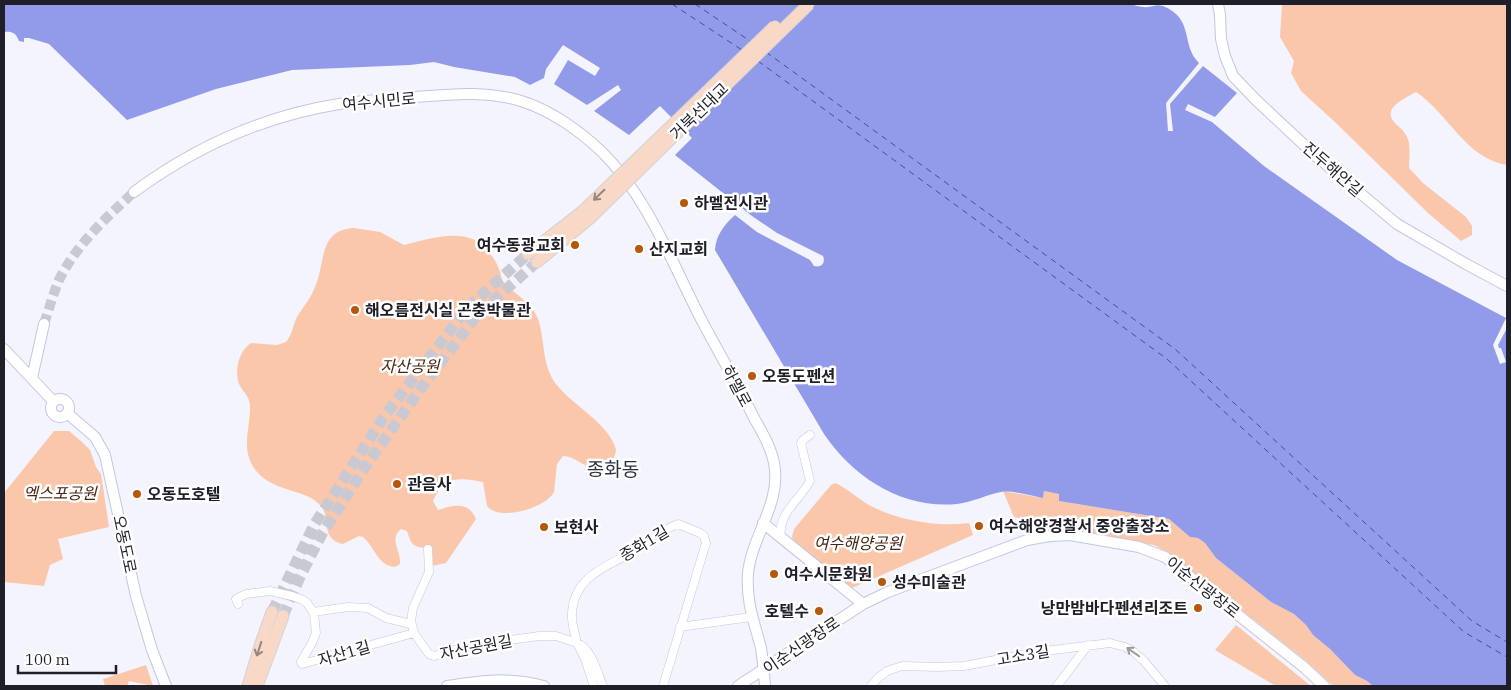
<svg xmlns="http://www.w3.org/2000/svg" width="1511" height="690" viewBox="0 0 1511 690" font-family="'IBM Plex Serif','Noto Sans KR',serif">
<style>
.green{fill:#fbc7aa}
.water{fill:#919bea}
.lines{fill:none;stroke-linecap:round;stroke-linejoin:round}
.ferry{stroke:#4749a6;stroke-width:1;stroke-dasharray:6 5;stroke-linecap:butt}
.secondary-tunnel{stroke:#c8c9d3;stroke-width:10;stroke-dasharray:10 5;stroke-linecap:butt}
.primary-tunnel{stroke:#c8c9d3;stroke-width:11;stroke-dasharray:11 5.5;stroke-linecap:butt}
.street-casing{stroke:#c2c7de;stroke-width:9}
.secondary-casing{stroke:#c2c7de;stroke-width:12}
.primary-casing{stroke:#d2d2d4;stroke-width:13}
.street{stroke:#fff;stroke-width:8}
.secondary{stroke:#fff;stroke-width:10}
.primary{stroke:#f8d9c8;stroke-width:11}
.primary-bridge-casing{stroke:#d2d2d4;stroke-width:13;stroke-linecap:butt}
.primary-bridge{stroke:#f8d9c8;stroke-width:11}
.oneway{stroke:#968580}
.oneway2{stroke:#9a9a9e}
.poi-dot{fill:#b65809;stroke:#fff;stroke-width:2}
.labels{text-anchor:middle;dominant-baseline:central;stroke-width:5;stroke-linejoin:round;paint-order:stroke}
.street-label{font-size:16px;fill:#1e1f28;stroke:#fff}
.poi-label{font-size:16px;font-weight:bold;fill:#1e1f28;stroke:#fff;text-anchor:start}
.park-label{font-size:16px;font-style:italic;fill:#462611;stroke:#fff}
.quarter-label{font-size:19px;fill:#2d3042;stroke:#fff}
</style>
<rect width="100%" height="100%" fill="#f3f4fe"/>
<path class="green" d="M1282,4h225v161c-42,-7 -58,-51 -91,-73 -8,5 -31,14 -24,27 3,6 12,10 15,18 4,7 2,22 2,31l14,15 43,34 6,9v9l-11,6 -33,-28 -92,-90 -35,-32 -10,-18 3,-12 -14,-24z
M354,228l26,4 24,13c27,-7 66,-20 85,7 4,5 8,11 10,17 2,4 2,10 5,14 1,3 6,5 8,7 11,9 23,18 27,32 6,21 3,43 17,62 17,22 53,39 60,66 -1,7 -4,14 -11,17 -16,8 -27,-11 -42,-11l-6,8 -3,28c-8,16 -55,30 -67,14l-4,-24c-24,-5 -39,-6 -50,19l5,9c15,-5 31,-9 38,9l-30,44 -14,3 -2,-17c-17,-3 -18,-2 -23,-18l-6,-2c-12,10 -1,20 -1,32v3l-5,3c-17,-1 -21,-21 -32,-30l-4,-1 -16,8c-24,-5 -11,-27 -23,-39 -13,-15 -43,-13 -61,-31 -21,-22 -8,-44 -9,-70 -1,-8 -7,-12 -11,-20 -5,-14 0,-33 12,-41l26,2 9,-3c6,-7 7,-17 11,-25 6,-10 14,-19 18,-30 11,-25 3,-57 39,-59z
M54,431h15l13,11 8,8 6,17 5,7 8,53 -51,12 5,20 -13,6 -6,21 -40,-4v-89z
M835,483c14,6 26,19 40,25 28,13 63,19 94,15l4,12 -121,53 -59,-48 -1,-3 2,-8 37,-44z
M1003,491l40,7 1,-7 15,3v7l110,18 21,18 8,1 7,5 11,15 55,44 23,12 12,11 7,10 17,14 25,26 12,6 6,5h-40l-28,-26 -136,-107 -15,-8 -140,-28z
M1236,625l75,61h-35l-61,-36z
M146,665l7,21 -24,-5 -2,5h-22l-2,-7z"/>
<path class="water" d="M4,4h1125c6,1 13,4 19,3 6,-1 9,-3 15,-1 32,13 17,38 36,57l-33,40 2,28h5l-3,-27 33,-38 34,27 -22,24 -27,-13 -3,6 27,12 52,44 133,94 109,58 -13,27 7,19 6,-2 -5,-14h-2l-1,-3 9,-17v358h-134l-6,-5 -12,-6 -25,-26 -17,-14 -7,-10 -12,-11 -23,-12 -55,-44 -11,-15 -7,-5 -8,-1 -21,-18 -110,-18v-7l-15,-3 -1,7c-11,-2 -32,-8 -42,-6 -15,3 -28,10 -44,12 -55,5 -103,-26 -133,-70l-109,-184c1,-15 9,-25 20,-35l22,17 53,28 4,6c7,2 12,-3 9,-10l-46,-23 -25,-17 -77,-61 17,-17 -32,-32 -31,29 -35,-24 27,-21 -3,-5 -31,20 -33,-21 14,-24 27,16 5,-8 -37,-23 -17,24 -2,9 -14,7 -15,-8 -61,-10 -20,-5 -24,3 -118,5 -76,19 -89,31 -78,-76 -20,-6h-5v4l-5,-1c-3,-8 -7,-10 -15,-9z"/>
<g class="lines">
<path class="ferry" d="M672,4l70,46
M695,4l55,37
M766,52l409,297 297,272 35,21
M758,61l409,298 297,273 43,25"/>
<path class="secondary-tunnel" d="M44,324c5,-15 9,-30 15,-44 17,-35 47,-62 75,-88"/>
<path class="primary-tunnel" d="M272,612l42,-87 69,-107 85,-111 60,-53
M283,616l17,-39 23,-45 42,-65 54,-76 58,-76 60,-53"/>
<g class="street-casing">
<path id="street" d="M781,537c-4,-23 19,-37 29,-56l-9,-38 2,-3 7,-5
M428,549l1,23 -16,36 -2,13 3,12 15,21 5,2 39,-11 66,-9h17l21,7 8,16 9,27
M238,604l-2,-5 10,-5 24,-3 22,5 11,4 4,3 7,11 2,19 -4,10 -11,19 1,2 112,-31
M313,612l35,-5 20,1 18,10 25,6
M680,627l71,-10
M603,686c-6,-14 -11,-37 -26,-43 -2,-10 -6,-20 -5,-30 2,-40 42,-49 70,-66 11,-7 22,-19 36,-23l22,9 4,3 2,7 -43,143
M871,686l7,-8 9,-7 15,-5 36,1 26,-1 73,-14 73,-9 15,4 9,5 10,9 21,25
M1057,686l31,-41"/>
</g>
<g class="secondary-casing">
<path id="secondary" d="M1218,4l2,11 1,24 4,17 8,20 23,24 61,57 80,67 69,40 41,22
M134,192c61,-45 130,-76 205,-88 25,-4 51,-4 76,-7 37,-3 73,-7 109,5 28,9 57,30 78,50 45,44 71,113 100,169 17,32 36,64 52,97 8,14 17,29 20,45 8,40 -22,72 -26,110 -2,29 6,48 13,75 2,13 3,26 4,38
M4,349l49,52
M32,378l12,-54
M51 408a9 9 0 1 1 18 0a9 9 0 1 1-18 0Z
M67,413l28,24 10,18 31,141 16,54 14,36
M763,523l100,81
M447,686c37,-6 60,-9 97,0
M738,686l125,-82 25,-12 139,-52 23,-4 20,-1 69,12 26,10 140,111 19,18"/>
</g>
<g class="primary-casing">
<path id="primary" d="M528,254l54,-42
M537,262l52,-43
M248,686l12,-40 12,-34
M257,686l26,-70"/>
</g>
<use href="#street" class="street"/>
<use href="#secondary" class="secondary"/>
<use href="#primary" class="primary"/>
<g class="primary-bridge-casing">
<path id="primary-bridge" d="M582,212l193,-186
M589,219l220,-215"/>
</g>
<use href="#primary-bridge" class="primary-bridge"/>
</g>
<defs><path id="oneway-shaft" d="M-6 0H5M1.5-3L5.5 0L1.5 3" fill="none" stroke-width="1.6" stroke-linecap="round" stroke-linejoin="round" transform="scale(1.25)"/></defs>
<g class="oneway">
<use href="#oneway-shaft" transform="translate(599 195) rotate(136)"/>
<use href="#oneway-shaft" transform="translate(259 649) rotate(108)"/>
</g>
<use class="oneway2" href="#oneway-shaft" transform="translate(1133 652) rotate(-145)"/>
<g class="poi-dot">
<circle cx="684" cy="203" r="5"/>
<circle cx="575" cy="245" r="5"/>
<circle cx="639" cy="249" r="5"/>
<circle cx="355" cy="310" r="5"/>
<circle cx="752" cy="376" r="5"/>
<circle cx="397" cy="484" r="5"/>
<circle cx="137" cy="494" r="5"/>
<circle cx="979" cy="526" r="5"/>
<circle cx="544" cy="527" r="5"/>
<circle cx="774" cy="574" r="5"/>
<circle cx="882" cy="582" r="5"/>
<circle cx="1198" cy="608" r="5"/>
<circle cx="819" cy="611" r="5"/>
</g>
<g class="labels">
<g class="street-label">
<text transform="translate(379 101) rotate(-5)">여수시민로</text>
<text transform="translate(699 111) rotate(-44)">거북선대교</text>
<text transform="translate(1333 169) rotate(41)">진두해안길</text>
<text transform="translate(737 386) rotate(62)">하멜로</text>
<text transform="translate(644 543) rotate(-31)">종화1길</text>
<text transform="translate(125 544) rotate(78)">오동도로</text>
<text transform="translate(1203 587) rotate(38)">이순신광장로</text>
<text transform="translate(801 645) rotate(-34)">이순신광장로</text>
<text transform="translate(476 647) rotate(-11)">자산공원길</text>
<text transform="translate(344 653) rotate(-16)">자산1길</text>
<text transform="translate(1023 655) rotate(-10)">고소3길</text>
</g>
<g class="poi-label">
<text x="694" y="203">하멜전시관</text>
<text x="565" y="245" text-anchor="end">여수동광교회</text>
<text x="649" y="249">산지교회</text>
<text x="365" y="310">해오름전시실 곤충박물관</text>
<text x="762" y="376">오동도펜션</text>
<text x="407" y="484">관음사</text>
<text x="147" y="494">오동도호텔</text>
<text x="989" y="526">여수해양경찰서 중앙출장소</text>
<text x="554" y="527">보현사</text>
<text x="784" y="574">여수시문화원</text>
<text x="892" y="582">성수미술관</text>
<text x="1188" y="608" text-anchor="end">낭만밤바다펜션리조트</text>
<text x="809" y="611" text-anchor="end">호텔수</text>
</g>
<g class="park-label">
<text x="410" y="366">자산공원</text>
<text x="60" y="493">엑스포공원</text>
<text x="858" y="543">여수해양공원</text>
</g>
<g class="quarter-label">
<text x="613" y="469">종화동</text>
</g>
</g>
<rect width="1511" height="690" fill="none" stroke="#1e1f28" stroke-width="10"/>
<path d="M18 665v8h98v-8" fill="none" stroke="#1e1f28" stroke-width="2.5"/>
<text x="25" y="665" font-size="15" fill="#1e1f28" stroke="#ffffff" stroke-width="4" paint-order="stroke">100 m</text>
</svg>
